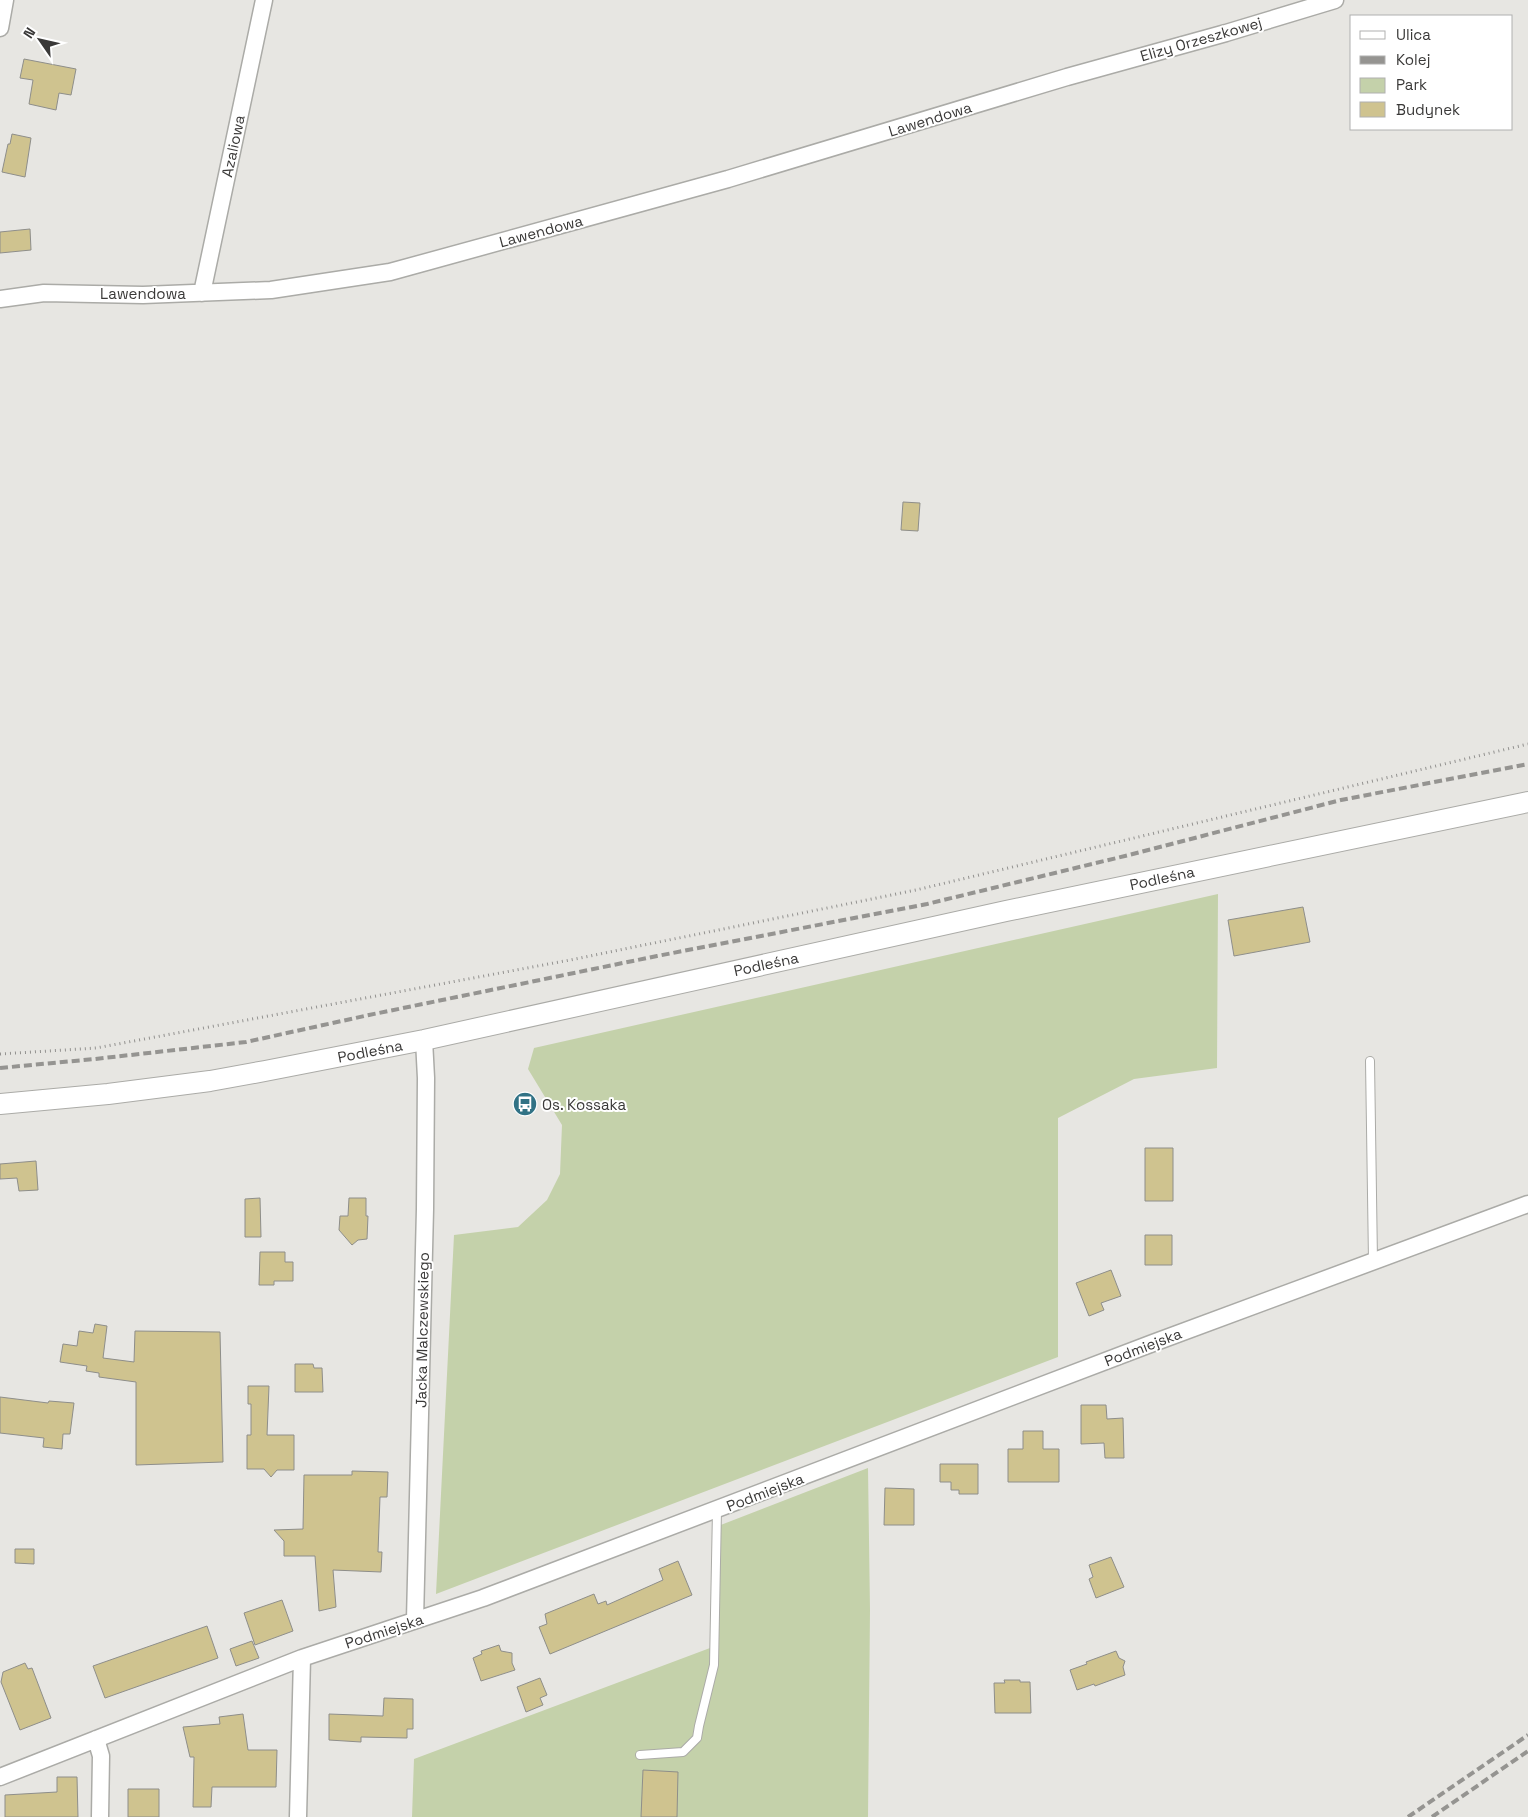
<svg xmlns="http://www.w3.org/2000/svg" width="1528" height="1817" viewBox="0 0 1528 1817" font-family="'Space Grotesk',sans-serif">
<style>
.green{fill:#c4d1aa}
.building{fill:#cfc38f;stroke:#8e8e8a}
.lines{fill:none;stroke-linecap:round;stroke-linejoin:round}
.service-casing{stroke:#ababa7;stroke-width:10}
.minor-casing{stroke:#ababa7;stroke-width:19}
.tertiary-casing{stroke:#ababa7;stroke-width:22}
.path{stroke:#92918f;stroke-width:3;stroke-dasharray:1 4;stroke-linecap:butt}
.service{stroke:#fff;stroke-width:8}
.minor{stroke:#fff;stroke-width:16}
.tertiary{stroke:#fff;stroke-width:20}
.rail{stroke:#959491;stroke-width:4;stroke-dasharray:8 4;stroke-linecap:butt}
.labels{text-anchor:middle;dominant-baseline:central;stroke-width:4;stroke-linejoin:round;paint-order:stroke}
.street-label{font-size:15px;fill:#3a3938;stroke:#fff}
.poi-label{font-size:15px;fill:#3a3938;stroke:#fff;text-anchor:start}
</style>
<rect width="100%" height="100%" fill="#e7e6e2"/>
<path class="green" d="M1218,894l-1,174 -83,11 -76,39v239l-622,237 18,-359 64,-8 29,-27 13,-26 2,-49 -34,-56 6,-21z
M868,1468l2,142 -2,207h-456l2,-58 296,-111 3,-120z"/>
<path class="building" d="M24,59l52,10 -5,26 -12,-2 -3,17 -27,-6 4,-24 -13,-2z
M12,134l19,4 -6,39 -23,-5 6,-28h2z
M30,229l1,21 -31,3v-21z
M903,502l17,1 -2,28 -17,-1z
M1303,907l7,35 -76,14 -6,-36z
M1145,1148h28v53h-28z
M36,1161l2,29 -19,1 -2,-13 -17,1v-15z
M260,1198l1,39h-16v-38z
M349,1198h17v18h2l-1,23 -9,1 -6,5 -13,-15 1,-14h8z
M1145,1235h27v30h-27z
M260,1252h25v10h8v19h-19v4h-15z
M1111,1270l10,26 -20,7 3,7 -15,6 -13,-33z
M95,1324l12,2 -4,32 31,4 1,-31 85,1 3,130 -87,3v-83l-37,-5v-4l-13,-2 1,-5 -27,-4 3,-18 14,2 2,-15 14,2z
M295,1364h18l1,4h8l1,24h-28z
M248,1386h21l-2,49h27v35h-17l-6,7 -7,-8h-17v-34h4v-31h-3z
M0,1397l48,6 1,-2 25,2 -4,31h-7l-1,15 -19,-2 1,-9 -44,-5z
M1081,1405h25l1,14 16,-1 1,40h-19l-1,-15 -23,1z
M1023,1431h20v18h16v33h-51v-33h15z
M940,1464h38v30h-19v-4h-8v-8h-11z
M352,1471l36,1 -1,25h-7l-2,55h4l-1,20 -48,-2 3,37 -17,4 -4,-55h-31v-15l-10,-11 29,-1 1,-54h48z
M885,1488l29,1v36h-30z
M15,1549h19v15l-19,-1z
M1111,1557l13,30 -28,11 -7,-19 4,-2 -4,-12z
M678,1561l14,34 -142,59 -11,-27 8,-3 -2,-10 49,-20 4,10 8,-3 1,4 56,-25 -4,-11z
M282,1600l11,31 -38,14 -11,-32z
M207,1626l11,32 -113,40 -12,-32z
M252,1641l7,17 -23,8 -6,-17z
M499,1645l2,6 11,2v10l3,7 -34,11 -8,-23 9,-4 -1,-3z
M1116,1651l3,7 6,3 -2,6 2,8 -30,11 -1,-2 -17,6 -7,-20 17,-6 -1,-2z
M25,1663l3,6 4,-1 19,50 -31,12 -19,-48 2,-10z
M540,1678l7,17 -7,3 3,7 -17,7 -9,-25z
M1004,1680h16v2h10l1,31h-36l-1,-30h11z
M384,1698l29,1v30h-6v9l-46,-1v5l-32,-2v-26l54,2z
M243,1714l5,36h29l-1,37h-64l-1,20h-18l1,-50h-4l-7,-30 37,-3 -1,-7z
M643,1770l35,2 -1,45h-36z
M57,1777h20l1,40h-73v-22l52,-3z
M128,1789h31v28h-31z"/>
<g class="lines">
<g class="service-casing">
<path id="service" d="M1370,1061l3,200
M640,1755l43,-3 14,-14 2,-12 15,-61 3,-155"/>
</g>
<g class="minor-casing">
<path id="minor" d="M0,28l5,-28
M202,293l62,-293
M0,299l44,-6 99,2 128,-5 119,-18 338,-93 339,-102 159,-44 109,-33
M415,1620l10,-411 1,-131 -2,-38
M96,1739l5,17 -1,61
M0,1777l302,-119 181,-60 670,-255 375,-139
M298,1817l4,-159"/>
</g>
<g class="tertiary-casing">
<path id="tertiary" d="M0,1104l108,-10 102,-13 55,-10 159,-31 582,-129 522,-109"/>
</g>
<path class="path" d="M0,1054l96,-6 474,-88 346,-70 612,-146"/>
<use href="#service" class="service"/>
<use href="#minor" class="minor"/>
<use href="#tertiary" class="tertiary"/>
<path class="rail" d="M0,1068l95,-9 151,-17 123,-27 288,-59 270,-52 202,-49 212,-55 187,-36
M1408,1817l120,-82
M1432,1817l96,-66"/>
</g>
<defs>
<g id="bus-disc" transform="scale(1.25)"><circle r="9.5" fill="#317285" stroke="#fff"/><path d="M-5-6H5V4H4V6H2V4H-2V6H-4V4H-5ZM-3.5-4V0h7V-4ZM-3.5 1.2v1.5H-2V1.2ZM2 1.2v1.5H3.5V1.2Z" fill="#fff"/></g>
</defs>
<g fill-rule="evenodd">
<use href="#bus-disc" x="525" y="1104"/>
</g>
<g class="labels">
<g class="street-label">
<text transform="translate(1201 39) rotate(-16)">Elizy Orzeszkowej</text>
<text transform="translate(930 119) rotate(-17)">Lawendowa</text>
<text transform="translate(233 146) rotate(-78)">Azaliowa</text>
<text transform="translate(541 231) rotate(-15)">Lawendowa</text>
<text x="143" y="293">Lawendowa</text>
<text transform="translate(1162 878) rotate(-12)">Podleśna</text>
<text transform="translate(766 964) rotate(-12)">Podleśna</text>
<text transform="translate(370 1051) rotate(-11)">Podleśna</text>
<text transform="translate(422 1330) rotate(-89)">Jacka Malczewskiego</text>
<text transform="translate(1143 1347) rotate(-21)">Podmiejska</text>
<text transform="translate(765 1492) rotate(-21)">Podmiejska</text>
<text transform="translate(384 1631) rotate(-18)">Podmiejska</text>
</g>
<g class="poi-label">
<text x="542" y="1104">Os. Kossaka</text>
</g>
</g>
<rect x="1350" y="15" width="162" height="115" fill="#ffffff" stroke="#b0b0af"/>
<rect x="1360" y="31" width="25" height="8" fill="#ffffff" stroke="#b0b0af"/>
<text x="1396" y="40" font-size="15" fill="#3a3938">Ulica</text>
<rect x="1360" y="56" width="25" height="8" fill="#959491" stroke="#b0b0af"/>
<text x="1396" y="65" font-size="15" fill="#3a3938">Kolej</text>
<rect x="1360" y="78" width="25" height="15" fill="#c4d1aa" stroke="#b0b0af"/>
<text x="1396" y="90" font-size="15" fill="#3a3938">Park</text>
<rect x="1360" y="102" width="25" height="15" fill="#cfc38f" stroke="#b0b0af"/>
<text x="1396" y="115" font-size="15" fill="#3a3938">Budynek</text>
<g transform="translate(40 40) rotate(304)" stroke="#ffffff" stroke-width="4" paint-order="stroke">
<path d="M0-4L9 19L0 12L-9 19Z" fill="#3a3938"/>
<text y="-8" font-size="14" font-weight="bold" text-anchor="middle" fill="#3a3938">N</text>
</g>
</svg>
